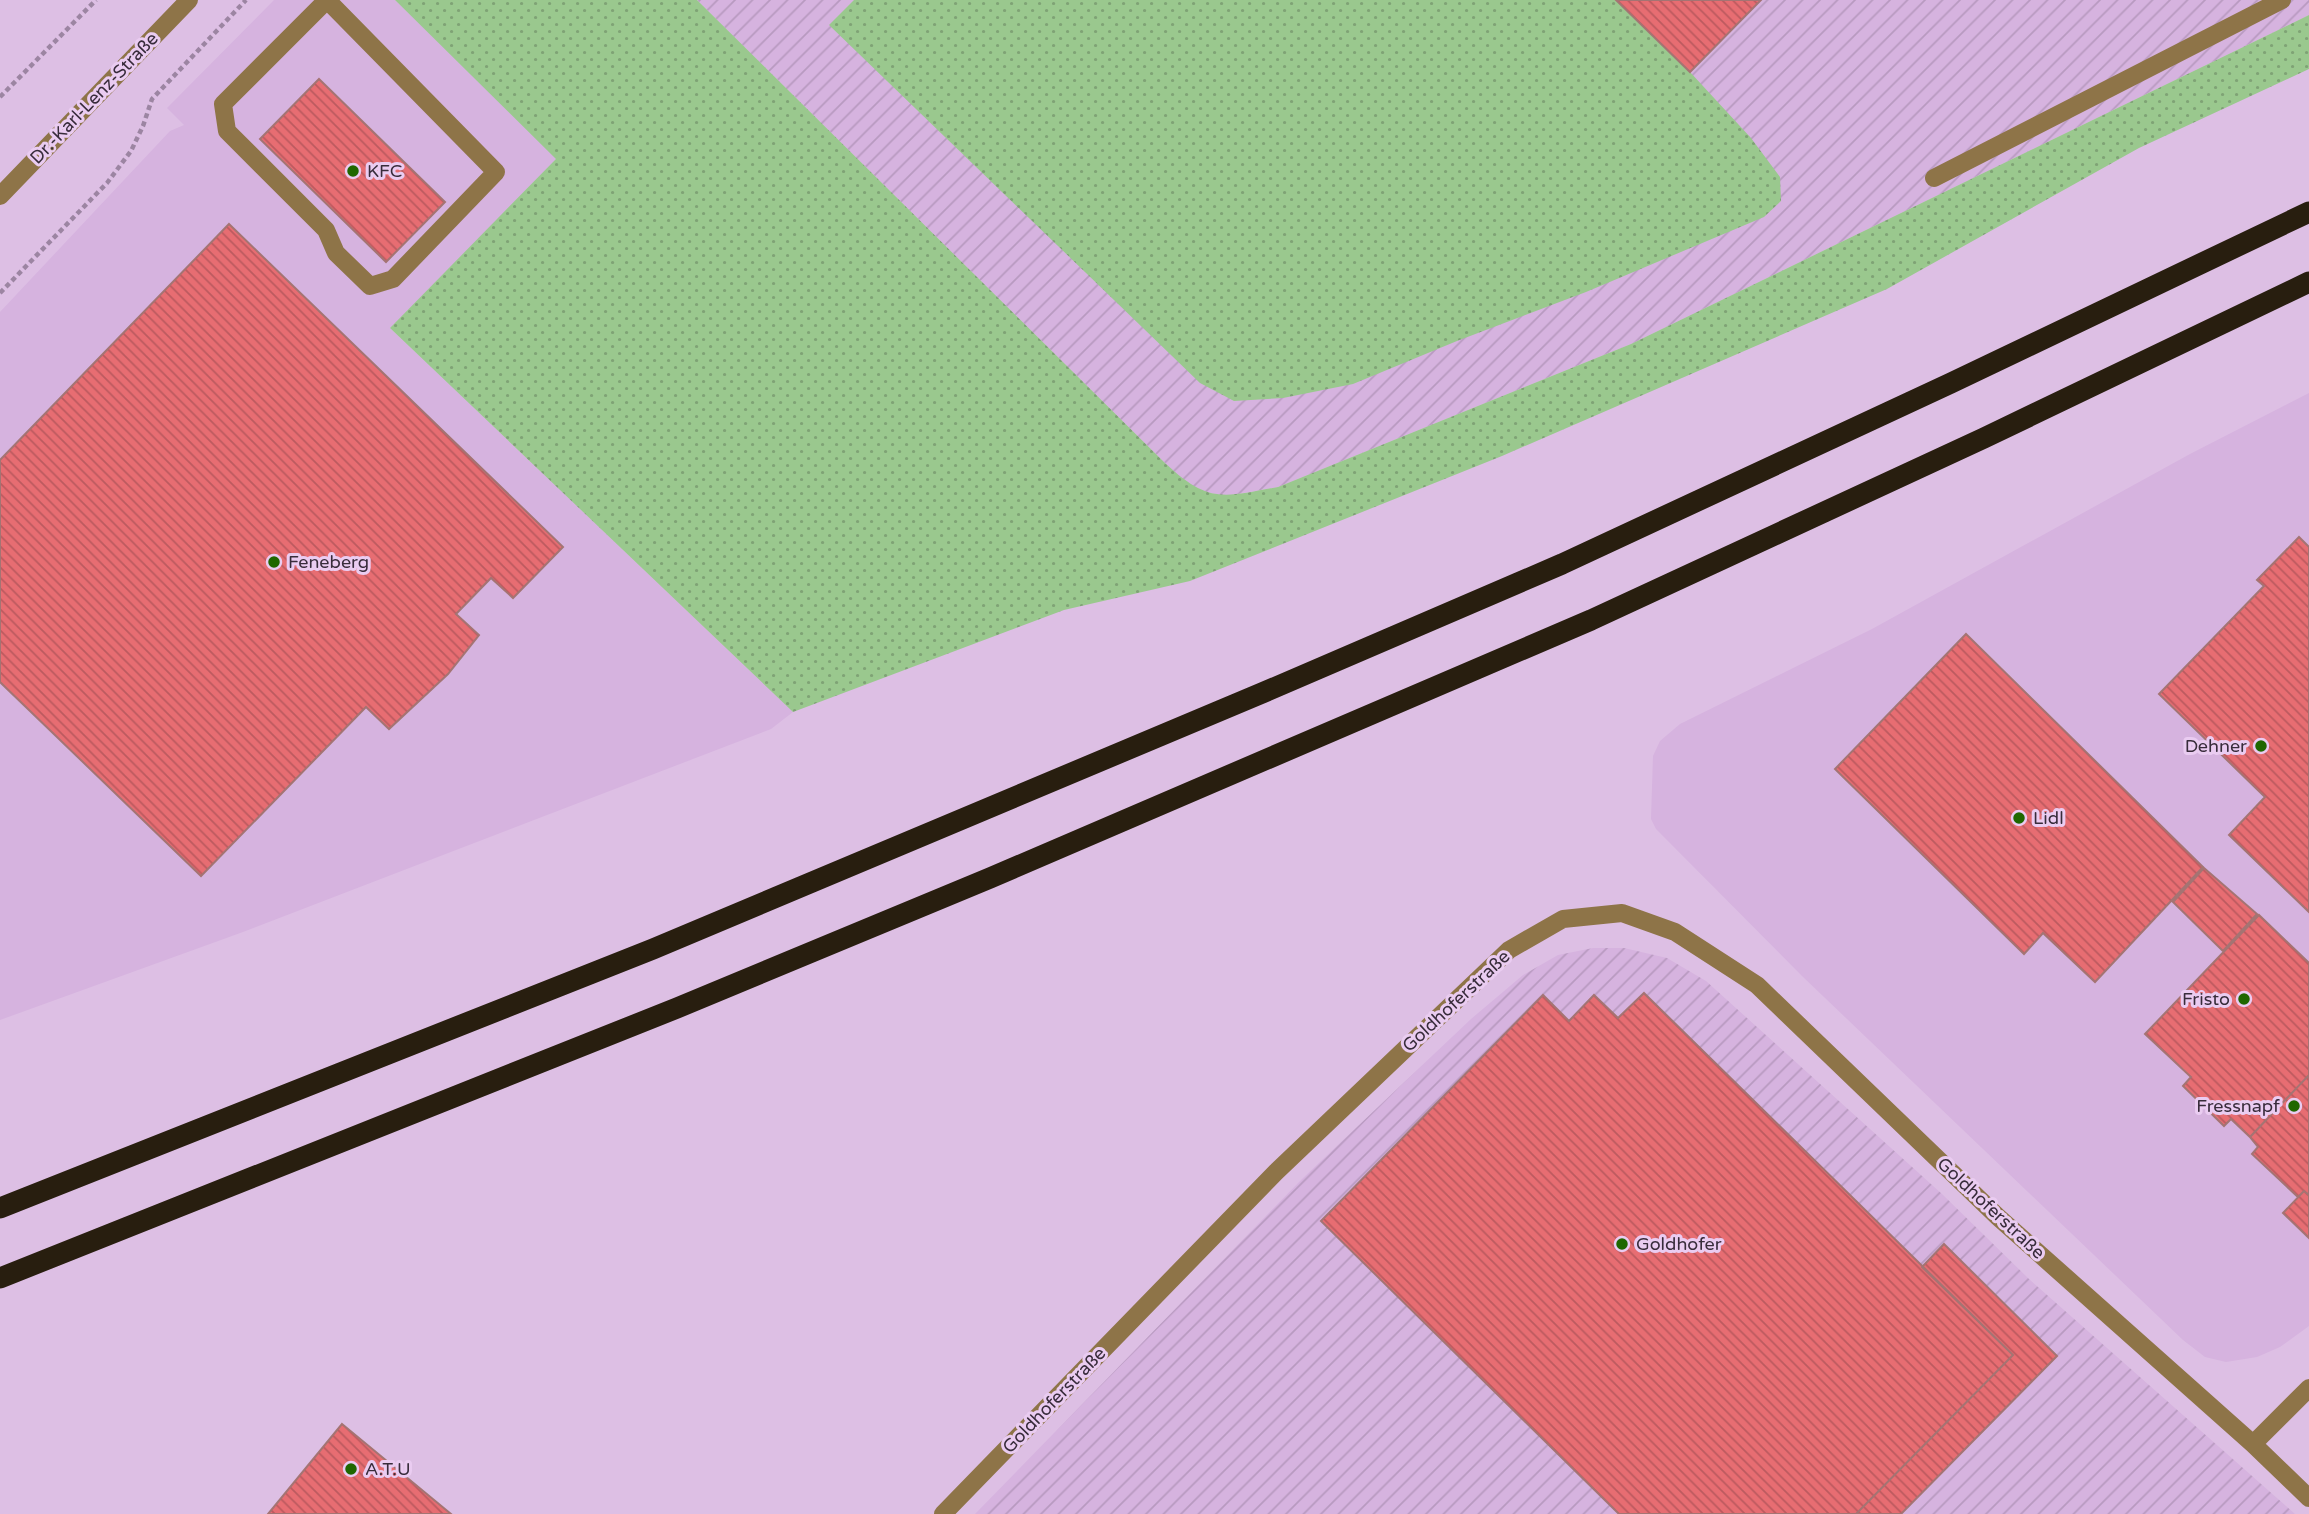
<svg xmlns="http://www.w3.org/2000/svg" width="2309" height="1514" viewBox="0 0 2309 1514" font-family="'Varela Round',sans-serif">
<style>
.built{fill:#d6b3df}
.industrial{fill:url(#industrial-furrows)}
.green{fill:url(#green-dots)}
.building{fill:url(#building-back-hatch);stroke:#a47473;stroke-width:2}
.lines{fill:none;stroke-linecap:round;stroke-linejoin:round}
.path{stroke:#9c85a2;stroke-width:4.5;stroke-dasharray:5 3.5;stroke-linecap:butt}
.minor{stroke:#8e7448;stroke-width:18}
.highway{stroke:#281e0f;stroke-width:21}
.poi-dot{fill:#1f6700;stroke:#eaccf1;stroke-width:2.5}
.labels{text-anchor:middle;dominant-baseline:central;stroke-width:6;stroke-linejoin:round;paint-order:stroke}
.street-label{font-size:18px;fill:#382c3b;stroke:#eaccf1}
.poi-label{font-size:18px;fill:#382c3b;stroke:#eaccf1;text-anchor:start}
</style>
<defs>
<pattern id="industrial-furrows" width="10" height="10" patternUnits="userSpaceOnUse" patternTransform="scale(1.75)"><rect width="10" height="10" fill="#d6b3df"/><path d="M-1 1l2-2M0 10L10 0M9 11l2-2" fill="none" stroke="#b89ac0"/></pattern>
<pattern id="green-dots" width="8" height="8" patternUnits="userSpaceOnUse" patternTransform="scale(1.75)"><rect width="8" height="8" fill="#9ac88e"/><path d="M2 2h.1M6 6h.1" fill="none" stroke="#7fa375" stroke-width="1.8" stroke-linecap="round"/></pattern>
<pattern id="building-back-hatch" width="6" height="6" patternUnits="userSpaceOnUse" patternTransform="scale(1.75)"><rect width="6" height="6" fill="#e76d72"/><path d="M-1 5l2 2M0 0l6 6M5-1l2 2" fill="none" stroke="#bc5a5f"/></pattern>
</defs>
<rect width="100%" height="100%" fill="#ddbfe4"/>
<path class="built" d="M274,0h121l162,159 -167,169 403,384 -22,17 -528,203 -243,88v-708l170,-181 14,-6 -17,-17z
M2309,393v933l-29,21 -23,10 -31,5 -21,-5 -22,-17 -381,-364 -146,-147 -5,-10 2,-63 7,-15 20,-17 192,-95 318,-175z"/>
<path class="industrial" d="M697,0h1612v15l-678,329 -353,143 -51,9 -26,-5 -19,-12 -17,-16z
M1593,948h31l43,10 39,23 236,213 87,85 266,235h-1320l327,-335 169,-160 52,-44 35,-20z"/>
<path class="green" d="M395,0h302l468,463c44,41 58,34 113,24l353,-143 678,-329v54l-170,79 -252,141 -385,167 -312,125 -126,29 -271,102 -403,-384 166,-169z
M854,0h762l74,72 61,66 29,39 1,24 -17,16 -178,75 -129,49 -104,43 -70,14 -49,3 -34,-18 -371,-358z"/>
<path class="building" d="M1616,0h145l-71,72z
M319,79l126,123 -59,60 -126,-123z
M229,224l334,323 -50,51 -22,-20 -35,36 23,21 -31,39 -59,55 -23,-22 -165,169 -201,-194v-222z
M2299,537l10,10v365l-80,-77 36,-38 -106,-103 105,-108 -7,-6z
M1966,634l237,233 -108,115 -52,-49 -19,21 -189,-185z
M2204,868l53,46 -34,37 -50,-49z
M2259,915l50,48v112l-59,62 -19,-18 -7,7 -41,-40 8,-9 -46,-43z
M1644,993l369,362 -157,159h-237l-298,-293 222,-226 26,26 25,-26 24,23z
M2309,1075v120l-5,-4 -6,6 -46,-43 6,-7 -8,-10z
M2304,1191l5,4v43l-26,-25z
M1944,1244l113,112 -156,158h-45l157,-159 -91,-88z
M342,1424l109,90h-183z"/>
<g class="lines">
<path class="path" d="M0,97l96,-97
M0,293l107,-110 24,-32 12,-25 9,-27 94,-99"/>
<path class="minor" d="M327,0l169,172 -103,107 -23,7 -34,-33 -10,-23 -99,-99 -4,-27z
M1934,178l348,-178
M0,196l189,-196
M2253,1444l56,-56
M943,1514l333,-342 233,-222 54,-31 59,-6 53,19 82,53 241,232 255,227 56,54"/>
<path class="highway" d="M0,1208l653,-259 609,-256 300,-129 389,-181 358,-171
M0,1278l677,-270 313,-130 601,-258 393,-182 325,-156"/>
</g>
<g class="poi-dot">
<circle cx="353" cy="171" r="7"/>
<circle cx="274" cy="562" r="7"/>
<circle cx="2261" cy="746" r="7"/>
<circle cx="2019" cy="818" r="7"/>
<circle cx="2244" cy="999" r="7"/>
<circle cx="2294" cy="1106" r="7"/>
<circle cx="1622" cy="1244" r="7"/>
<circle cx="351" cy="1469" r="7"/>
</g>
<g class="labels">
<g class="street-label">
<text transform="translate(94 98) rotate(-46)">Dr.-Karl-Lenz-Straße</text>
<text transform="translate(1456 1001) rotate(-43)">Goldhoferstraße</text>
<text transform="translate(1991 1208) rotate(43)">Goldhoferstraße</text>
<text transform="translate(1054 1400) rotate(-46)">Goldhoferstraße</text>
</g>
<g class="poi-label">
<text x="367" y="171">KFC</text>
<text x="288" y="562">Feneberg</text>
<text x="2247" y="746" text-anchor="end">Dehner</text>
<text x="2033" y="818">Lidl</text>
<text x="2230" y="999" text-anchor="end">Fristo</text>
<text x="2280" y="1106" text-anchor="end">Fressnapf</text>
<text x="1636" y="1244">Goldhofer</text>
<text x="365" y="1469">A.T.U</text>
</g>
</g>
</svg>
